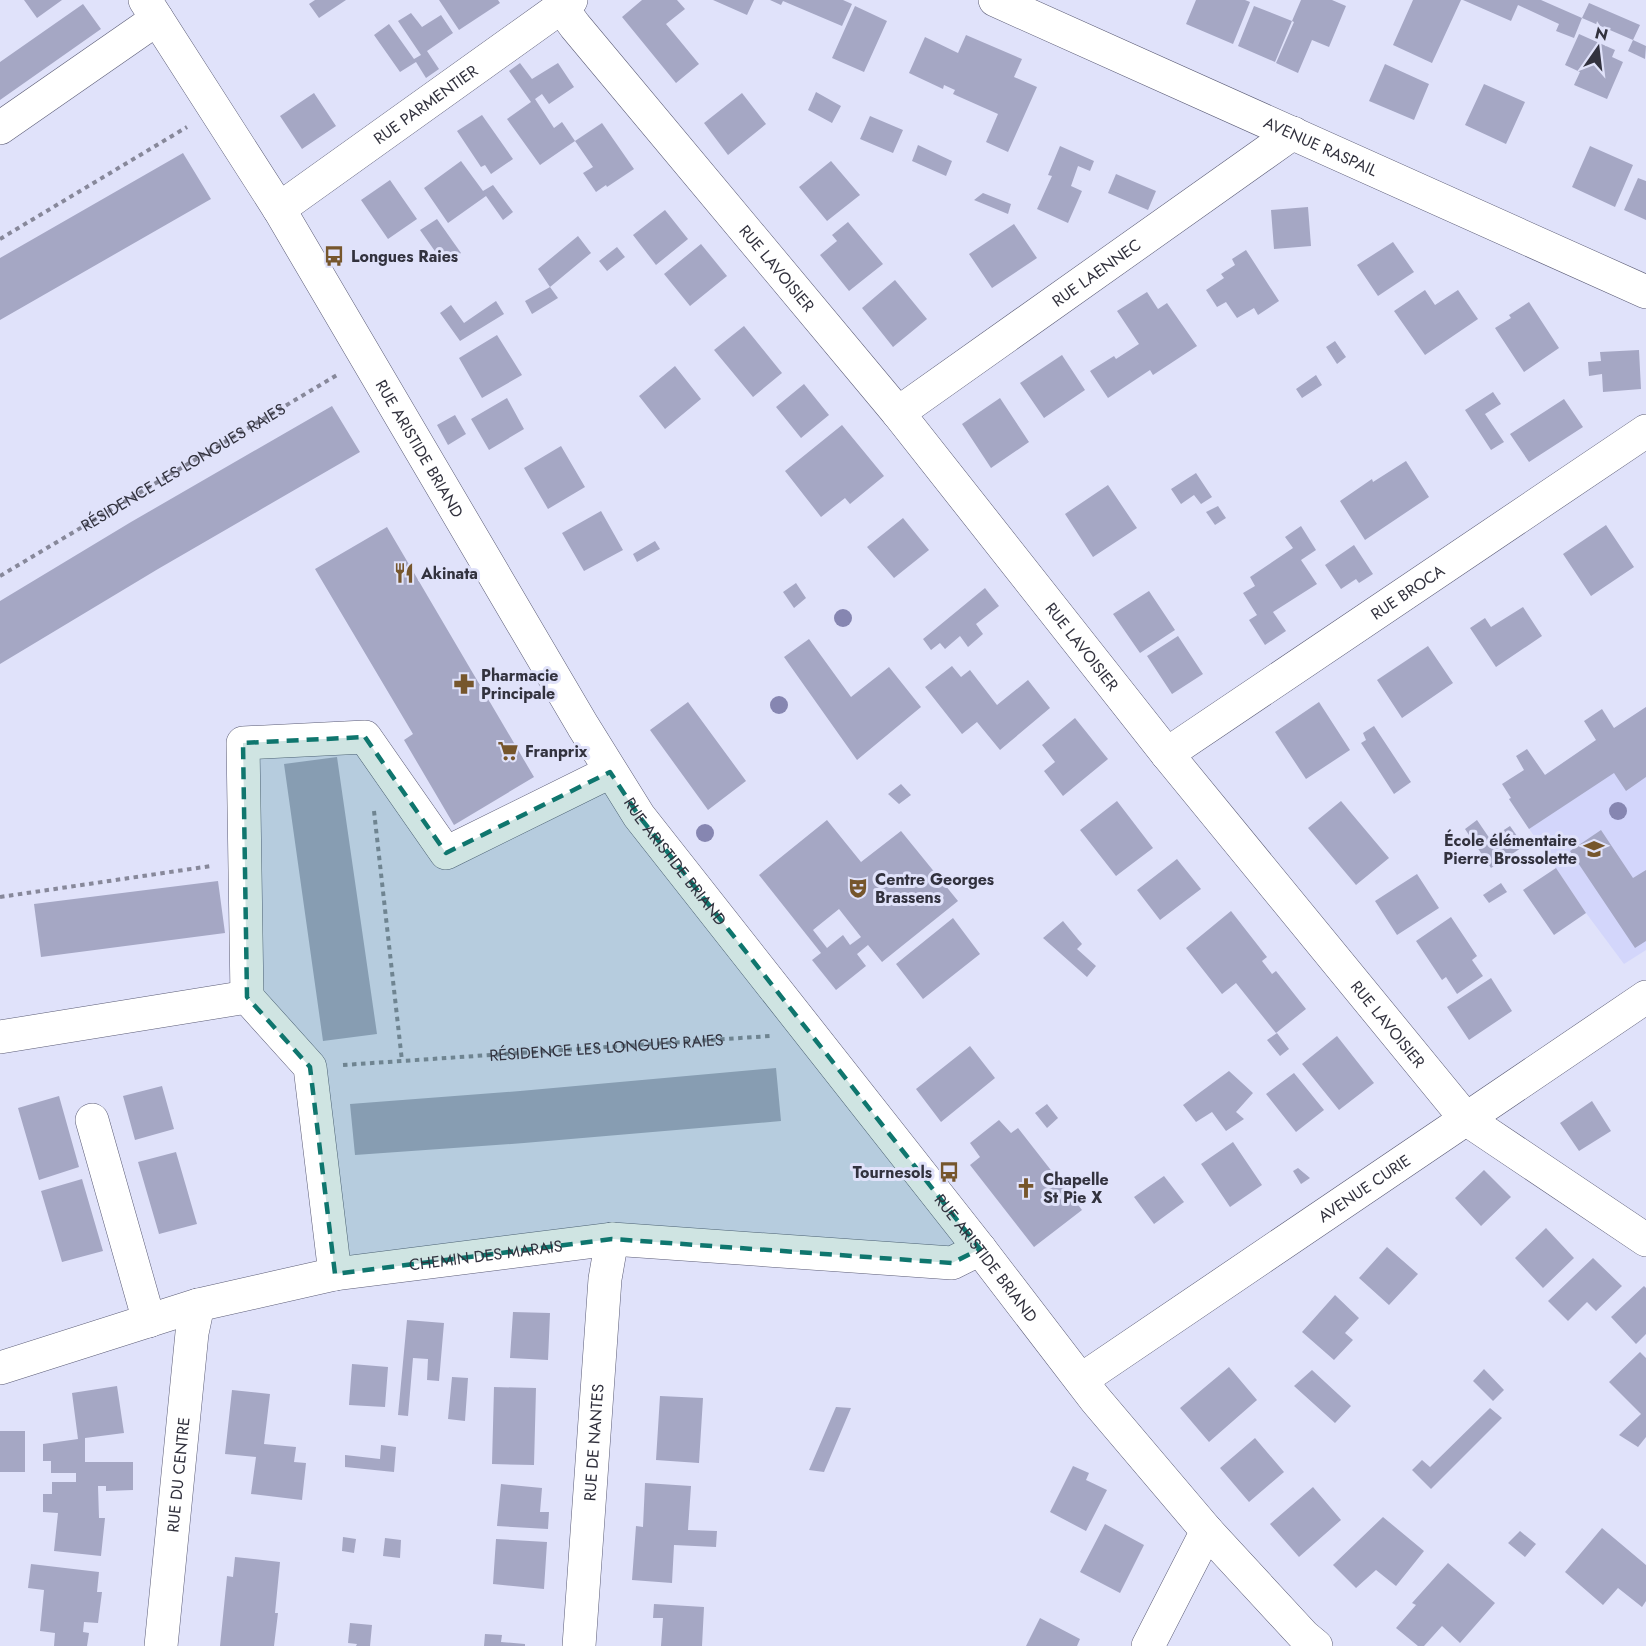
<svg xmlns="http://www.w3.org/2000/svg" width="1646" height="1646" viewBox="0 0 1646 1646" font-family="Jost,sans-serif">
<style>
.built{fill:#d3d6fb}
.building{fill:#a5a7c4;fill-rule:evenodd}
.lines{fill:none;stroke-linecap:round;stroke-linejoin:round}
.minor-casing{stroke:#5b5c76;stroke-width:34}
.path{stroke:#87889a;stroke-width:4;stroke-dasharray:4.5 4.5;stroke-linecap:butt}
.minor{stroke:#fff;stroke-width:33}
.tree{fill:#8686b1}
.marked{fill:#0f766e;fill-opacity:0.2;stroke:#0f766e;stroke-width:4.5;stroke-dasharray:12 8;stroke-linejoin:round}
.labels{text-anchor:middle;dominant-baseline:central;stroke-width:6;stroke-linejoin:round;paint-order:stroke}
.street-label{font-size:16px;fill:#32323e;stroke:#e0e2fa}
.poi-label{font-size:16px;font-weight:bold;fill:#32323e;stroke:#e0e2fa;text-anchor:start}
</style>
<rect width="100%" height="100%" fill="#e0e2fa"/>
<path class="built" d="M1646,707v243l-22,14 -38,-51 -77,-114z"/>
<path class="building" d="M24,0h38l-25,18z
M315,0h31l-27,18 -10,-14z
M439,0h59l2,3 -41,27z
M642,0h35l8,9 -19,15 33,40 -23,19 -54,-66z
M713,0h41l-7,15z
M770,0h73l9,4 -10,22 -59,-25 -2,4z
M1196,0h49l5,2 -17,42 -47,-20z
M1301,0h31l14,6 -17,41 -17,-7 -14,33 -22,-10 18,-41 -2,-1z
M1413,0h48l-29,63 -39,-18z
M1463,0h78l41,18 7,-15 51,22 -7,15 -51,-22 -8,20 -18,-7 3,-7 -41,-19 -7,16z
M83,4l18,25 -101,71v-38z
M855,6l32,15 -23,51 -32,-14z
M1254,6l38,15 -17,41 -37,-16z
M411,13l11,14 19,-12 12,18 -26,18 12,18 -13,9 -10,-16 -16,10 -26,-37 15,-11 25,35 7,-4 -23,-34z
M1579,34l36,16 -3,7 11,5 -16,37 -33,-14 6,-13 -15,-7z
M966,35l56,24 -8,18 23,10 -29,65 -22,-10 12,-28 -45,-20 2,-4 -11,-5 -1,4 -34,-16 16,-36 33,16z
M1633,40l13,6 -1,13 -17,-8z
M520,63l12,16 26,-16 16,24 -25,17 -7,-10 -7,5 19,29 8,-6 13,19 -35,24 -33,-46 24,-17 -22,-31z
M1385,64l44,20 -15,36 -45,-19z
M1484,84l41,18 -19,42 -41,-19z
M816,92l25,14 -9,17 -24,-13z
M314,93l22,33 -34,23 -22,-33z
M742,93l24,31 -38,31 -24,-32z
M482,115l31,44 -22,15 -6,-9 -4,2 -24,-36z
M870,116l33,14 -10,23 -33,-14z
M602,123l32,46 -27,18 -1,-2 -10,7 -13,-19 10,-6 -18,-26z
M918,145l34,16 -6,15 -34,-15z
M1060,146l34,15 -4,10 -12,-5 -7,20 11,5 -14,32 -31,-14 15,-33 -4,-1z
M1590,146l43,19 -18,42 -43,-20z
M183,153l28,46 -211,121v-62z
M461,161l22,30 10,-6 20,27 -10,8 -17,-24 -38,27 -24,-35z
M831,161l29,34 -33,26 -28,-34z
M1116,174l40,17 -8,19 -40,-17z
M1638,178l8,3v39l-22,-10z
M390,180l27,39 -29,20 -27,-39z
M983,193l28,11 -3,10 -34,-14z
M1308,207l3,39 -37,3 -3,-39z
M665,210l23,29 -32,26 -23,-30z
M437,219l24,34 -17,11 -24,-34z
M848,222l35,42 -34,27 -29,-36 17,-14 -5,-6z
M1014,224l23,34 -45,30 -23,-34z
M578,236l13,17 -41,34 -12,-18z
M1393,242l21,30 -36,24 -21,-31z
M701,244l26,32 -37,30 -26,-32z
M617,247l8,10 -18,14 -8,-10z
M1246,250l33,51 -21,14 -4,-7 -17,10 -11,-16 -9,5 -11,-17 18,-12 -3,-4 14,-9 -3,-6z
M895,280l32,39 -34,28 -31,-39z
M550,287l8,11 -26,16 -7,-13z
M1425,290l10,15 23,-15 20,29 -53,36 -31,-44z
M1147,292l11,17 9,-6 30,43 -44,29 -3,-5 -42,28 -18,-27 24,-15 2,3 23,-15 -22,-33z
M496,301l8,13 -44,27 -20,-28 11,-8 13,18z
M1529,302l30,46 -35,24 -29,-44 16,-10 -2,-3z
M744,326l38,47 -29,24 -39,-47z
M497,335l25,40 -40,23 -23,-40z
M1335,341l11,16 -9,7 -11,-17z
M1639,350l2,39 -38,3 -1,-18 -13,2 -1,-14 13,-1 -1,-9z
M1062,355l23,35 -41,28 -24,-35z
M675,366l26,33 -36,30 -26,-33z
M1316,375l6,10 -20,13 -6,-9z
M804,384l25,31 -28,23 -25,-31z
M1493,392l8,12 -16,10 19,28 -13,8 -26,-40z
M507,398l17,31 -35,21 -18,-31z
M1000,398l29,44 -38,26 -29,-44z
M1564,399l19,28 -54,35 -19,-28z
M332,406l28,46 -202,117 -158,95v-63l131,-79z
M455,415l11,19 -18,11 -11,-20z
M842,425l42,51 -34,28 -5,-6 -24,19 -36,-46z
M561,446l24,41 -37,22 -24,-41z
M1406,461l23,36 -64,43 -25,-39 32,-22 1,3z
M1196,473l16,24 -11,7 -7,-9 -13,9 -10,-15z
M1108,485l29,43 -44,29 -28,-43z
M1218,506l8,12 -11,7 -9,-13z
M601,511l22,39 -39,21 -22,-38z
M903,518l26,32 -35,28 -27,-31z
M1606,525l28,42 -43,29 -28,-42z
M1301,526l15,24 -15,10 16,24 -44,28 13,19 -21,14 -16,-25 8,-5 -14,-22 12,-7 -5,-9 43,-29 -8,-11z
M387,527l147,250 -80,48 -50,-85 9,-6 -98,-165z
M655,541l5,8 -23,13 -4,-8z
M1354,545l19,29 -14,9 -3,-4 -15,10 -16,-24z
M796,583l10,15 -12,10 -11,-16z
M985,588l14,18 -23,18 7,10 -15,13 -8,-11 -15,13 -5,-6 -9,7 -8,-11z
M1149,591l26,39 -35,23 -27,-39z
M1523,607l19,29 -46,31 -26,-39 15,-10 6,9z
M1178,636l25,38 -31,20 -25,-38z
M809,639l42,58 38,-30 32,40 -64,53 -73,-103z
M1428,646l25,37 -51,35 -25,-38z
M952,666l9,11 9,-7 27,35 31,-25 22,28 -50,42 -23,-28 -15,12 -37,-47z
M688,702l58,79 -38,29 -58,-80z
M1319,702l31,48 -44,29 -31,-47z
M1646,707v70l-20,14 -12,-18 -85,56 -20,-30 2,-1 -9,-14 22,-14 -8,-14 11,-7 18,26 51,-35 -12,-19 18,-12 12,19z
M1075,718l33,41 -45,37 -19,-25 11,-9 -13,-17z
M1374,726l37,56 -17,12 -33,-51 5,-3 -3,-7z
M337,757l40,277 -54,7 -39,-277z
M901,784l10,11 -12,9 -11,-10z
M1117,801l36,47 -37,28 -36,-46z
M1341,801l48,57 -33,27 -48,-57z
M827,820l34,42 40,-31 57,70 -76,61 -14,-17 -11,9 9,12 -30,24 -24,-30 9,-7 -62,-78zM839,909l22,28 -11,8 -7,-10 -16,13 -14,-18z
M1477,820l13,19 20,-13 14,20 -33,22 -26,-39z
M1601,830l32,48 13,-8v71l-11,7 -65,-97z
M1177,859l24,30 -41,31 -23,-30z
M1556,868l30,45 -32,22 -31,-45z
M1417,874l22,34 -42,27 -22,-34z
M218,881l7,52 -184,24 -7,-53z
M1501,883l6,9 -18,11 -6,-8z
M1231,911l36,46 -5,4 10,13 4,-3 30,38 -30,24 -40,-50 -14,11 -36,-46z
M1451,917l26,39 -5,4 11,16 -26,18 -11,-17 -4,3 -26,-39z
M953,918l27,36 -57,45 -27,-35z
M1063,921l19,23 -5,5 19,17 -9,11 -44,-39z
M1491,978l21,33 -43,29 -22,-33z
M1277,1033l12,16 -9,7 -13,-16z
M1337,1036l37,47 -35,27 -37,-46z
M970,1046l25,32 -54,44 -25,-33z
M776,1068l5,53 -257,22 -169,12 -5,-51 170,-13z
M1229,1071l24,22 -17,19 8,7 -18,12 -14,-19 -16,10 -13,-17z
M1294,1073l30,37 -28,22 -30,-38z
M162,1086l12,43 -39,11 -12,-44z
M59,1096l20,71 -40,13 -21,-72z
M1592,1101l19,30 -32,20 -19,-28z
M1047,1104l11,14 -11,10 -12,-15z
M999,1120l12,13 7,-5 64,82 -48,37 -64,-82 10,-8 -10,-14z
M1233,1142l29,43 -32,22 -29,-43z
M176,1152l21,72 -38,10 -21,-72z
M1298,1168l12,10 -9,6 -8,-13z
M1484,1170l27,27 -30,29 -26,-28z
M1164,1176l20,26 -30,22 -20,-27z
M82,1179l21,72 -41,11 -21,-71z
M1546,1228l28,30 -31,30 -28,-30z
M1387,1247l31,27 -29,31 -30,-27z
M1593,1258l29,28 -26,25 -9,-9 -19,19 -20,-20z
M1644,1286l2,2v46l-10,10 -25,-27z
M1335,1295l24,23 -14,15 8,7 -19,20 -32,-28z
M513,1312l37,1 -2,47 -38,-2z
M407,1320l37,3 -5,58 -12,-1 1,-21 -15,-1 -5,58 -10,-1z
M1640,1352l6,6v79l-8,10 -19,-12 22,-21 -32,-32z
M352,1364l36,3 -3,40 -36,-2z
M1229,1367l28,33 -48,42 -29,-34z
M1484,1369l20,21 -11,11 -20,-20z
M1312,1370l39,36 -16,17 -41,-37z
M452,1377l16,1 -3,43 -17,-2z
M117,1386l7,47 -39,5v24h48v28l-27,1v-5h-8l1,32h6l-4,38 -47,-5 4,-38 -15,-1v-18h9v-12h24v-9h-25v-12h-8v-17l35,-5 -6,-46z
M494,1387l42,1 -2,77 -42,-1z
M232,1390l38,4 -6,50 32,3 -2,15 12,1 -4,37 -51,-6 5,-37 -31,-3z
M660,1396l43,2 -4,65 -43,-3z
M836,1407l15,1 -27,64 -15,-2z
M1490,1408l12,10 -71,71 -19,-19 10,-10 8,7z
M0,1431h25v41h-25z
M1255,1438l29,34 -35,30 -29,-34z
M381,1445l15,2 -2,25 -49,-5v-12l35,4z
M1073,1466l16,7 -3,7 21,10 -21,41 -36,-19z
M645,1483l46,3 -3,44 29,1 -1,16 -42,-2 -2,38 -40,-3 4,-54 7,1z
M501,1484l41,4 -2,24h9l-1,17 -51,-3z
M1313,1487l28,33 -42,37 -29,-33z
M1383,1517l41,34 -28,35 -20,-16 -20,18 -23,-23z
M1105,1524l39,21 -24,48 -40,-21z
M1602,1528l44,37v36l-4,6 -24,-19 -15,17 -38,-33z
M1520,1531l16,13 -11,13 -17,-14z
M343,1537l13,2 -2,14 -12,-2z
M385,1538l16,2 -1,18 -17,-2z
M496,1539l51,3 -3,47 -51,-5z
M235,1557l45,5 -5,51h3l-4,33h-54l7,-70 6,1z
M1448,1563l47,40 -35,40 -18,-17 -18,20h-6l-22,-18 20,-23 -4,-2z
M31,1564l68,8 -2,20h5l-4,31 -14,-1 -1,10 6,1 -2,13h-33l1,-13 -15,-2 4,-41 -16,-2z
M654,1604l50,3 -2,39h-41l2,-28h-10z
M1040,1618l40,21 -3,7h-51z
M350,1623l22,2 -2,21h-14l1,-2 -9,-1z
M485,1634l17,1 -1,7 24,2v2h-41z"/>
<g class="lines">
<g class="minor-casing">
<g id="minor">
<path id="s3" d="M145,0l134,209 304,517 56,90 341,433 115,150 112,132 97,105 12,10"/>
<path id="s4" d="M995,0l651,292"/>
<path id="s5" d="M561,7l14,19 323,387 269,341 299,365 180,121"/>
<path d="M0,128l157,-109"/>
<path id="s6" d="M279,209l292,-209"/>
<path id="s7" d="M898,413l395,-280"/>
<path id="s8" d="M1167,754l479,-323"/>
<path d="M247,997l-4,-254 122,-6 81,116 164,-81"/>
<path d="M247,997l63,70 25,207"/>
<path d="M0,1037l247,-40"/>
<path d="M92,1120l57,201"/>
<path id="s9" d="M0,1368l198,-63 137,-31 277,-35 340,24 28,-14"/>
<path id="s10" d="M1081,1380l565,-383"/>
<path id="s11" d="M161,1646l31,-313 6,-28"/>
<path id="s12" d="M579,1646l26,-367 7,-40"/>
<path d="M1148,1646l59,-115"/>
</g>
</g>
<g class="path">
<path d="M0,239l187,-112"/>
<path id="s1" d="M0,576l337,-201"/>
<path d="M374,811l28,250"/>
<path d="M0,897l211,-31"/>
<path id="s2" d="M343,1065l427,-29"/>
</g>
<use href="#minor" class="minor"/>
</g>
<g class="tree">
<circle cx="843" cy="618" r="9"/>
<circle cx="779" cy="705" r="9"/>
<circle cx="1618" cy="811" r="9"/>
<circle cx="705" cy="833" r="9"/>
</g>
<path class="marked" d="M365,737l81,116 164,-81 29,44 341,433 -28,14 -340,-24 -277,35 -25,-207 -63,-70 -4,-254z"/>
<defs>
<g id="bus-bare" transform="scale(1.62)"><path d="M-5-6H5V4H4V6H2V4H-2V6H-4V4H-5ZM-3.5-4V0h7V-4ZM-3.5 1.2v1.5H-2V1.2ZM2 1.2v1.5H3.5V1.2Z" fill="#76562c" stroke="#e0e2fa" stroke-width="2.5" paint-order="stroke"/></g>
<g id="restaurant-bare" transform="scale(1.62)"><path d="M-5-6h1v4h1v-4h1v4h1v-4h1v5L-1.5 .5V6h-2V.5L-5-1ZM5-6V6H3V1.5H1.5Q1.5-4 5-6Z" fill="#76562c" stroke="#e0e2fa" stroke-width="2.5" paint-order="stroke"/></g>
<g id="pharmacy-bare" transform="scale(1.62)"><path d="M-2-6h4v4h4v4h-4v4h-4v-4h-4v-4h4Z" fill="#76562c" stroke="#e0e2fa" stroke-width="2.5" paint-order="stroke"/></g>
<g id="supermarket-bare" transform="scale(1.62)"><path d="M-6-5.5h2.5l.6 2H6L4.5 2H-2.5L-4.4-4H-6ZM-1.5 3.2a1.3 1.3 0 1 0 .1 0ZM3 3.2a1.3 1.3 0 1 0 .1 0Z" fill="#76562c" stroke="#e0e2fa" stroke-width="2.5" paint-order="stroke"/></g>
<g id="school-bare" transform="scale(1.62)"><path d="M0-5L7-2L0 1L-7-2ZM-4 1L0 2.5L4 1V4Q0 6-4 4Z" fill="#76562c" stroke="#e0e2fa" stroke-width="2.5" paint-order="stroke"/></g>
<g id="theatre-bare" transform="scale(1.62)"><path d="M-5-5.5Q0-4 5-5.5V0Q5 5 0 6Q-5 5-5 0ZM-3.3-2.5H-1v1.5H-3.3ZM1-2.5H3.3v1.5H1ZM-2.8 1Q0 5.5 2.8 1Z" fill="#76562c" stroke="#e0e2fa" stroke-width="2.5" paint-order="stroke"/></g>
<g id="church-bare" transform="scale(1.62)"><path d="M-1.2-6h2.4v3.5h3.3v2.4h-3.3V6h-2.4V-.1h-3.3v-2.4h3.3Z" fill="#76562c" stroke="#e0e2fa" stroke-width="2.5" paint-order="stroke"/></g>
</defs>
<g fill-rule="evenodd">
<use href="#bus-bare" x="334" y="256"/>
<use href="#restaurant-bare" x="404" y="573"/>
<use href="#pharmacy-bare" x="464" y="684"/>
<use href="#supermarket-bare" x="508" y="751"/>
<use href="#school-bare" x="1594" y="849"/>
<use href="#theatre-bare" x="858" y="888"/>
<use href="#bus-bare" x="949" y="1172"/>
<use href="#church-bare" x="1026" y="1188"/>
</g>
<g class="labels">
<g class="street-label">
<text stroke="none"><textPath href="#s6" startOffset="180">RUE PARMENTIER</textPath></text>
<text stroke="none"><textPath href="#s4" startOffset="357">AVENUE RASPAIL</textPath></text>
<text stroke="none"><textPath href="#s5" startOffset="339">RUE LAVOISIER</textPath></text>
<text stroke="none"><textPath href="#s7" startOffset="243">RUE LAENNEC</textPath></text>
<text stroke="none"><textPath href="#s3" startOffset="526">RUE ARISTIDE BRIAND</textPath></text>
<text stroke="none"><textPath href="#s1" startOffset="213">RÉSIDENCE LES LONGUES RAIES</textPath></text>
<text stroke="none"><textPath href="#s8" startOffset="290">RUE BROCA</textPath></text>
<text stroke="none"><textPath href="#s5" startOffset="825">RUE LAVOISIER</textPath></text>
<text stroke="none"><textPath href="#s3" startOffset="1012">RUE ARISTIDE BRIAND</textPath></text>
<text stroke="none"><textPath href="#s5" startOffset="1311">RUE LAVOISIER</textPath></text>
<text stroke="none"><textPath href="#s2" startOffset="264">RÉSIDENCE LES LONGUES RAIES</textPath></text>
<text stroke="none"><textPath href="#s10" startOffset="342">AVENUE CURIE</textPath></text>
<text stroke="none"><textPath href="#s9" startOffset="500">CHEMIN DES MARAIS</textPath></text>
<text stroke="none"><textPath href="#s3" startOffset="1516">RUE ARISTIDE BRIAND</textPath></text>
<text stroke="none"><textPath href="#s12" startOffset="204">RUE DE NANTES</textPath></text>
<text stroke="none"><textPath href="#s11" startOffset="172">RUE DU CENTRE</textPath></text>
</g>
<g class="poi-label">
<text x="351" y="256">Longues Raies</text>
<text x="421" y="573">Akinata</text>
<text x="481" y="675">Pharmacie<tspan x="481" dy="18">Principale</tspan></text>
<text x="525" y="751">Franprix</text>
<text x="1577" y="840" text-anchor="end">École élémentaire<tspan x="1577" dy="18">Pierre Brossolette</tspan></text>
<text x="875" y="879">Centre Georges<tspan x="875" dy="18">Brassens</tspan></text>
<text x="932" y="1172" text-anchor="end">Tournesols</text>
<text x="1043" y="1179">Chapelle<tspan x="1043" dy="18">St Pie X</tspan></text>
</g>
</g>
<g transform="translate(1598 48) rotate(14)" stroke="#e0e2fa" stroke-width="4.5" paint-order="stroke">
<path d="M0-4.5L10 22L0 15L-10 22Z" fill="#32323e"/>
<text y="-9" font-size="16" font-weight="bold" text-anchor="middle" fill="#32323e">N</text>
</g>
</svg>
